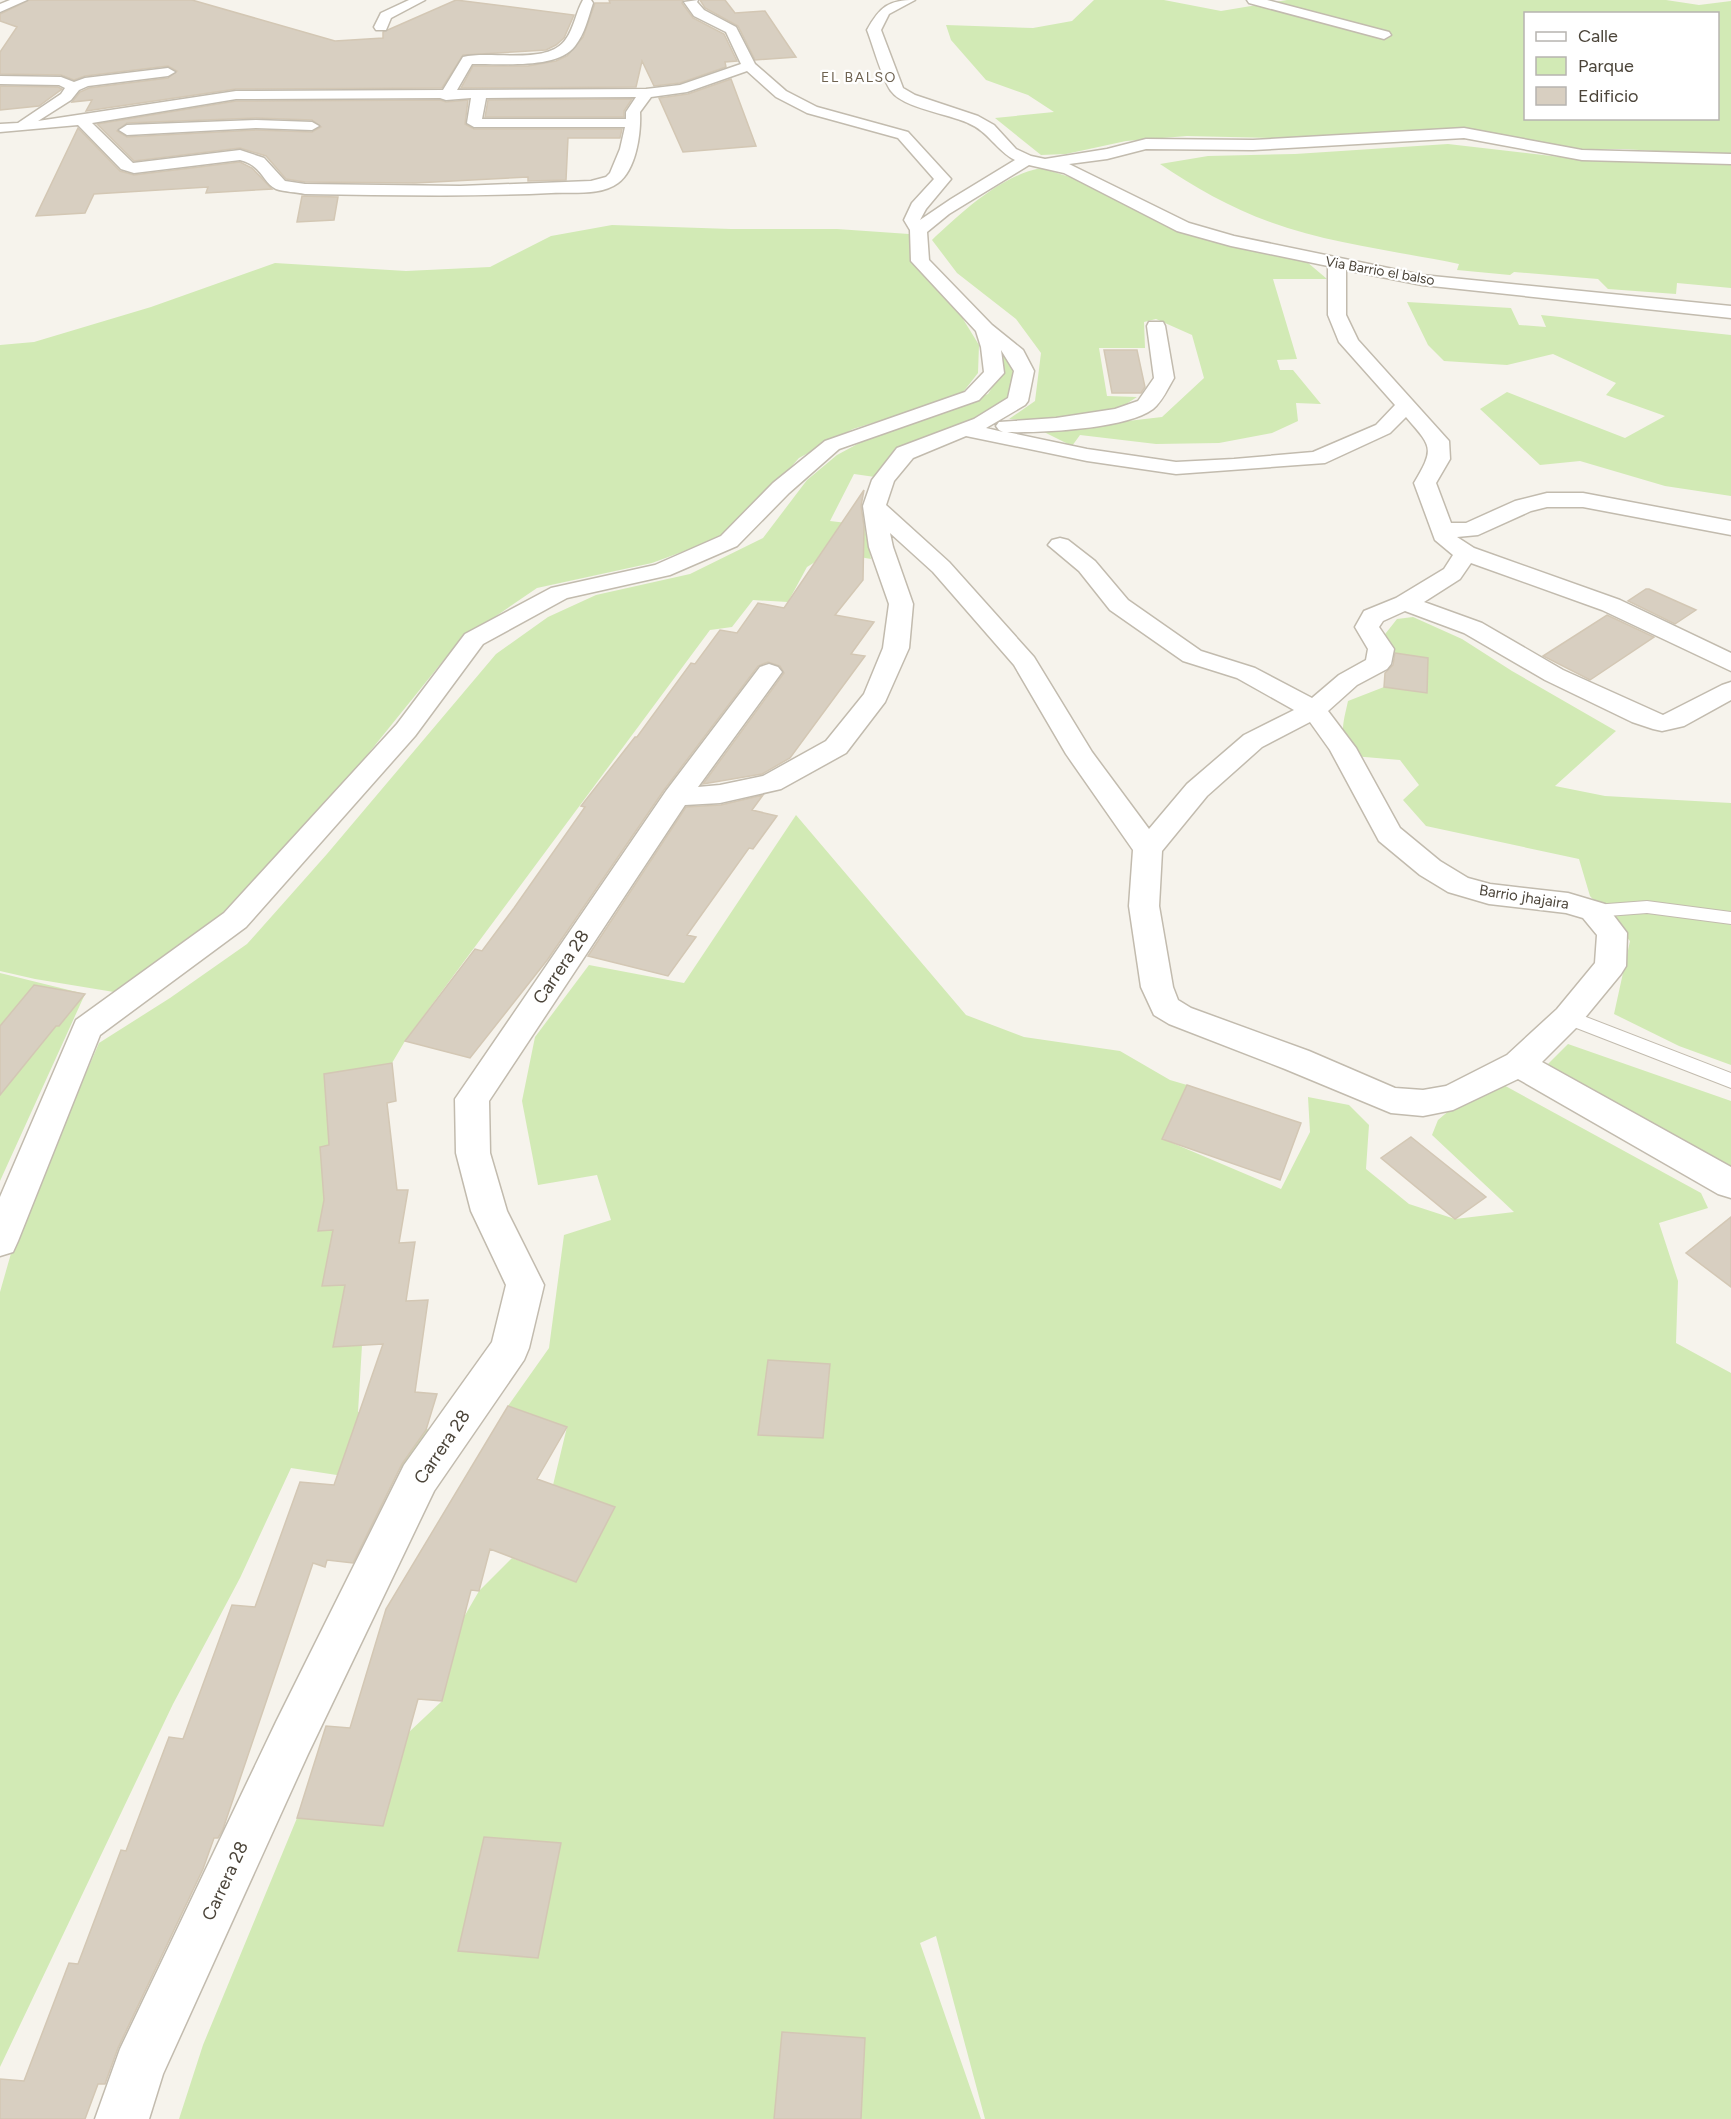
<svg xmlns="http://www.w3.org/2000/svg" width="1731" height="2119" viewBox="0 0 1731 2119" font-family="Figtree,sans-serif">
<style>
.green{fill:#d2eab5;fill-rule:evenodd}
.building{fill:#d8cfc1;stroke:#d3c7b4;stroke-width:1.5;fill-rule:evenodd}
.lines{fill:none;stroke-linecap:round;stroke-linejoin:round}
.lane-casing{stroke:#c2bbae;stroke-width:2}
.street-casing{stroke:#c2bbae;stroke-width:3}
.lane{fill:#fff;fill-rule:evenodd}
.street{fill:#fff;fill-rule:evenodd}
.labels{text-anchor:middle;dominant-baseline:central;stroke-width:4.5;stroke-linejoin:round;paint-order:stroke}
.far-neighbourhood-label{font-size:14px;letter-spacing:1.5px;fill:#6e6250;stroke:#fff}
.far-street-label{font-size:14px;fill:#4b4439;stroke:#fff}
.street-label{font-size:15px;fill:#4b4439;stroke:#fff}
.near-street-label{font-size:18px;fill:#4b4439;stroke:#fff}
</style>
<rect width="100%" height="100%" fill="#f6f3ec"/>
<path class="green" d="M1094,0h70l57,11 66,-11h379l33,5 32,-4v155l-107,-7h-47l-114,-21 -190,10 -86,-2 -61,5 -60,13 -25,1 -46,-37 59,-6 -26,-17 -42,-15 -35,-40 -5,-15 87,3 39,-7zM1526,14h192v104h-192z
M1448,144l129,15 154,6v123l-54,-5 -1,11 -68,-5 -10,-10 -84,-7 -4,3 -53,-5 2,-6c-62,-13 -129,-20 -189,-42 -39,-14 -76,-35 -110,-58l48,-8 87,-2z
M1041,168l32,10 137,63 97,21 20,17h-54l24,80 -20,1 3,10h13l28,34 -25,-1 2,18 -26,12 -53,10 -63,1 -76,-9 -8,11 -30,-15 120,-14 42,-39 -12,-43 -36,-16 -12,3 1,26h-46l8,48 30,1 -17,11 -77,14 -34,-3 26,-18 6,-48 -25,-34 -59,-46 -25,-33c30,-28 68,-64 109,-72z
M612,225l119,4h106l72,5 4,28 48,45 2,12 16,26 -1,28 -18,23 -107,33 -54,29 -61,68 -21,13 -65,24 -115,25 -54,37 -32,26 -100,124 -138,148 -93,70 -85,-14 -35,-8v-626l34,-3 117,-35 124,-44 131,8 84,-4 61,-31z
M1407,302l104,6 8,17 27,2 -5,-12 190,20v161l-66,-10 -85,-25 -40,4 -60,-56 27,-17 118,46 40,-22 -59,-21 10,-12 -63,-29 -46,11 -63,-4 -16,-16z
M1001,338l17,23 -9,35 -27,22 -34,10 -52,22 -21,27 -21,-3 -24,47 34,4 7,34 -40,-7 -24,15 -19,35 -35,-2 -21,27 -22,3 -305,411 -13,22 -14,15 -20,334 73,18 -42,53 -98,-15 -51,110 -67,126 -173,363v-775l18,-63 81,-186 71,-45 77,-54 80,-90 169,-200 52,-37 48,-22 94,-21 73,-36 44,-58 30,-25 39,-21 112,-40 14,-22z
M1413,617l49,22 50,32 104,60 -61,55 50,10 126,7v262l-52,-19 -65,-32 16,-73 -40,-45 -11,-37 -153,-33 -23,-26 16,-15 -19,-25 -47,-4c-15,-20 -10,-32 -5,-55l36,-14 43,6 1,-35 -42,-6 -4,-14 15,-19z
M796,815l170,200 58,22 96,14 50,29 17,5 -24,54 118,50 29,-57 -2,-35 41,8 20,20 -3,44 43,35 46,15 59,-7 -82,-77 6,-15 51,-43 212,116 7,15 -49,15 19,58 -2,62 55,30v746h-746l-49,-183 -16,7 61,176h-802l24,-74 94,-227 86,8 25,-93 34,-32 22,-84 15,-26 33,-33 64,24 39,-75 -62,-22 14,-58 -59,-21 41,-58 15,-113 47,-15 -14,-45 -59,10 -16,-84 13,-64 54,-72 95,18z
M0,973l85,21 -85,187z
M1568,1044l163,57v73l-184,-109z"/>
<path class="building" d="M29,0h163l143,41 48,-3v-6l73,-32 118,15 -10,23 -8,7 -10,5 -83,5 -21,33 -206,1 -150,22 6,-11 -20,2 8,-10 9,-4 79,-10 9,-7 -9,-5 -83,10 -11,4 -13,-5 -61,-1v-22l17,-25 -17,-6v-7z
M609,0h74l-1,3 11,15 31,16 13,27 -12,1 1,5 -46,16 -26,3 -12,-25 -6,26 -175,1 12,-22h55l28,-5 11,-5 16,-19 12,-34h15z
M700,0h25l10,13 30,-2 31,46 -41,3 -17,-34 -33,-18z
M731,79l25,67 -73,6 -24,-54 29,-4z
M0,86l58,1 4,2 -23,17 -39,4z
M632,99l-8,12v6h-139l3,-17z
M440,100l6,2 22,-2 -3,24 9,5h148l-2,9h-52l-2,42 -38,1v-4l-113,6 -110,-1 -19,-3 -20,-23 -26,-8 -106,13 -37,-37 139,-23zM256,118l56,2 9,7 -9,5 -56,-2 -129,7 -10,-6 10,-8z
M78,128l42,43 14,4 106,-13 12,6 20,21 -66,4 2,-6 -114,7 -9,19 -49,3z
M302,196l36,1 -4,23 -37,2z
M1104,350h33l8,37 -4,6h-29z
M864,490l-3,16 3,20 -1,54 -28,35 39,7 -23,32 14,2 -75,102 -28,16 -59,10 81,-111 -4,-7 -12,-4 -10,4 -94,124 -116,169 -78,99 -65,-17 70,-92 7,2 32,-43 71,-101 -4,-1 54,-69h2l54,-74 4,1 25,-34 17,3 21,-30 26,5z
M1646,589h3l47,21 -21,14 -47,-23z
M1607,615l47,22 -64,43 -47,-24z
M1395,653l33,5 -1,35 -43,-6 1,-14 8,-8z
M763,795l-11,15 25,6 -24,33 -4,-1 -62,87 9,2 -28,39 -80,-20 98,-149 35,-2z
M34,985l51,9 -26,32h-3l-56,69v-69z
M392,1063l4,38 -9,2 10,87h11l-9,53 16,-1 -9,59 22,-1 -13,92 22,2 -11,36 -24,34 -49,99 -26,-3 -2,7 -12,-4 -90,266 -5,9h-4l-11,31 -85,179 -13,36h-7l-13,35h-85v-40l24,2 45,-118 9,1 43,-114 5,1 43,-114 14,2 49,-134 23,2 45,-125 34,3 49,-141 -50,3 12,-62 -23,1 11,-56 -15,1 6,-31 -4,-53 9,-2 -5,-71z
M1187,1085l114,38 -21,57 -118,-41z
M1411,1137l75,60 -31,22 -74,-61z
M1731,1217v70l-45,-34z
M768,1360l62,4 -7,74 -65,-3z
M508,1406l59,21 -30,52 78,28 -39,75 -86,-33 -11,42 -8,-1 -29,111 -24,-2 -35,127 -86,-8 29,-92 24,2 36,-119z
M484,1837l77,6 -23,115 -80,-7z
M782,2032l83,6 -4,81h-87z"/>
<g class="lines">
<g class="lane-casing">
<path id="lane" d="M1647,901l84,11v12l-84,-11 -53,4 -6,-2 -3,-4 3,-4 6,-2z
M1568,1010l163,63v15l-170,-66 -3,-5 3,-5z"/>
</g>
<g class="street-casing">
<path id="street" d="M10,0h17l-27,12v-8z
M409,0h16l-34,18 -5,12h-10l-2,-3 7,-14z
M583,0h8l2,3c-5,15 -8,30 -18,43 -18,24 -75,17 -103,18l-15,26 189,-1 34,-4 61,-21 -15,-32 -32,-16 -10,-14 14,-2 -1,2 7,8 32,17 19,37 31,27 31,16 91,25 43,47 -25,30 -6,11 31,-21 64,-39c-18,-9 -27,-29 -47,-37 -19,-9 -65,-15 -77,-32 -9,-12 -18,-46 -24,-61 13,-23 21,-30 48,-30l-26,14 -8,16 22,58 12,7 63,21 16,9 22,24 15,7 14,3 62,-10 39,-10 107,1 211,-12 118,22 149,4v10l-149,-4 -118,-22 -211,12 -107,-1 -39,10 -38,5 120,59 45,13 188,39 309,31v12l-309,-33 -76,-15v45l12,25 91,101 1,18 -14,24 15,40h15l49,-22 32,-8h36l148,28v14l-148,-28h-36l-16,4 -53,24 -21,2 17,11 146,52 111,53v18l-129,-61 -131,-47 -11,16 -36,23 58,21 81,47 100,45 59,-30 9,-3v18l-47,26 -22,5 -9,-2 -21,-7 -87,-42 -81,-47 -59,-22 -22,10 -4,6 15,22 -3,15 -4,5 -30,16 -29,26 28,37 44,80 40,33 28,17 22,6 78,9 37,11 22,29 -1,33 -5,8 -42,51 -37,37 189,105v31l-13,-4 -200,-115 -65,31 -30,6 -32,-3 -106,-44 -116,-45 -15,-9 -13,-28 -12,-81 4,-56 -67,-96 -52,-89 -81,-93 -43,-39 3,14 20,57 -4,44 -24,54 -39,51 -65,36 -61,14 -35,2 -196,296 1,52 17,58 37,74 -15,63 -5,12 -90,131 -126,263 -145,320 -14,45h-54l25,-70 156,-327 128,-257 88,-123 14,-57 -35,-74 -15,-58 -1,-54 211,-308 94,-124 9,-3 9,3 4,5 -84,115 22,-2 43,-9 63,-35 38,-47 19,-46 6,-44 -20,-57 -6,-41 9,-26 25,-32 77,-29 34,-21 6,-27 -13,-21 3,23 -25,27 -140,49 -50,44 -52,53 -67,29 -103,23 -84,46 -68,92 -169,191 -146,108 -82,206 -5,11 -13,4v-59l76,-177 148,-107 173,-189 68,-90 86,-46 104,-23 66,-29 52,-53 52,-42 140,-49 19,-20 -3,-25 -5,-16 -65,-70 -1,-31 -6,-10 8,-17 22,-24 -36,-41 -91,-25 -31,-16 -29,-26 -60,21 -36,5 -11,15c1,19 -3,57 -22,71 -17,13 -46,9 -67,10 -82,4 -164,2 -246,1 -9,-2 -20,-2 -29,-5 -13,-6 -14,-24 -36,-29l-106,13 -13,-4 -43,-44 -78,7v-8l18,-1 43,-29 4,-6 -6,-3 -59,-1v-8l61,1 13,5 11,-4 83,-10 7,4 -7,4 -80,10 -9,4 -8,10 -33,21 198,-30 207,-1 20,-33c28,-7 85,9 103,-18 8,-11 10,-27 17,-39zM636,97l-10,15v7h-144l4,-21zM440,98l6,2 25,-2 -4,25 7,4h151l-5,22 -10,24 -4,4 -15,4 -131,5 -155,-2 -20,-3 -21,-23 -24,-8 -107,13 -41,-40 144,-24zM1029,165l35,8 113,58 54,15 97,20v49l11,27 56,63 -19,20 -63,27 -79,7 -58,3 -89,-13 -80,-17c34,1 119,-3 146,-23 9,-7 15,-21 21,-31l-9,-52 -2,-4h-14l-2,4 7,52 -16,23 -23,8 -59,9 -57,4 -3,4 3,4 4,2 -17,-4 39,-23 3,-4 6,-30 -11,-21 -31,-25 -63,-65 -2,-28 22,-18zM1406,417c26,30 29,31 8,66l21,57 18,15 -9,14 -48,29 -32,13 -9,16 13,22 -2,11 -27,15 -27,23 -57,-30 -54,-17 -73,-51 -33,-39 -27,-21 -8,-2 -8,2 -4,5 31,26 31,39 73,51 54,17 57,32 -50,25 -57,49 -38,45 -57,-77 -58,-95 -85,-95 -63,-57 8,-24 19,-23 53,-22 121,25 89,13 149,-11 65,-30zM1310,722l20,28 49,91 41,34 28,17 41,12 77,9 17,5 14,17 -2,28 -38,46 -50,46 -61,31 -23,4 -28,-2 -86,-37 -118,-43 -13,-8 -5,-13 -14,-81 3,-55 45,-55 55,-49z
M1247,0h20l122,32 2,3 -7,4 -135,-36z
M256,120l56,2 7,4 -7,4 -56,-2 -129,7 -8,-5 8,-5z"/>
</g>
<use href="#lane" class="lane"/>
<use href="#street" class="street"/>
</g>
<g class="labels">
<g class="far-neighbourhood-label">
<text x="859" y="77">EL BALSO</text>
</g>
<g class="far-street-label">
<text transform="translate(1380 271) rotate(10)">Via Barrio el balso</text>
</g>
<g class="street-label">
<text transform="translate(1524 897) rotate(9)">Barrio jhajaira</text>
</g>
<g class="near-street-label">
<text transform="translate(561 967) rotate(-56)">Carrera 28</text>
<text transform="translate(442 1447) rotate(-56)">Carrera 28</text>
<text transform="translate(225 1881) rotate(-65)">Carrera 28</text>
</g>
</g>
<rect x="1524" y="12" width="195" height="108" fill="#ffffff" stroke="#b7b4b0" stroke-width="1.5"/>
<rect x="1536" y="32" width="30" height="9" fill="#ffffff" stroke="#b7b4b0" stroke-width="1.5"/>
<text x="1578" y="42" font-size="18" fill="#4b4439">Calle</text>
<rect x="1536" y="57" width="30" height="18" fill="#d2eab5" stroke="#b7b4b0" stroke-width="1.5"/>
<text x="1578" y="72" font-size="18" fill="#4b4439">Parque</text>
<rect x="1536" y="87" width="30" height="18" fill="#d8cfc1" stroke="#b7b4b0" stroke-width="1.5"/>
<text x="1578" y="102" font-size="18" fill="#4b4439">Edificio</text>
</svg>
